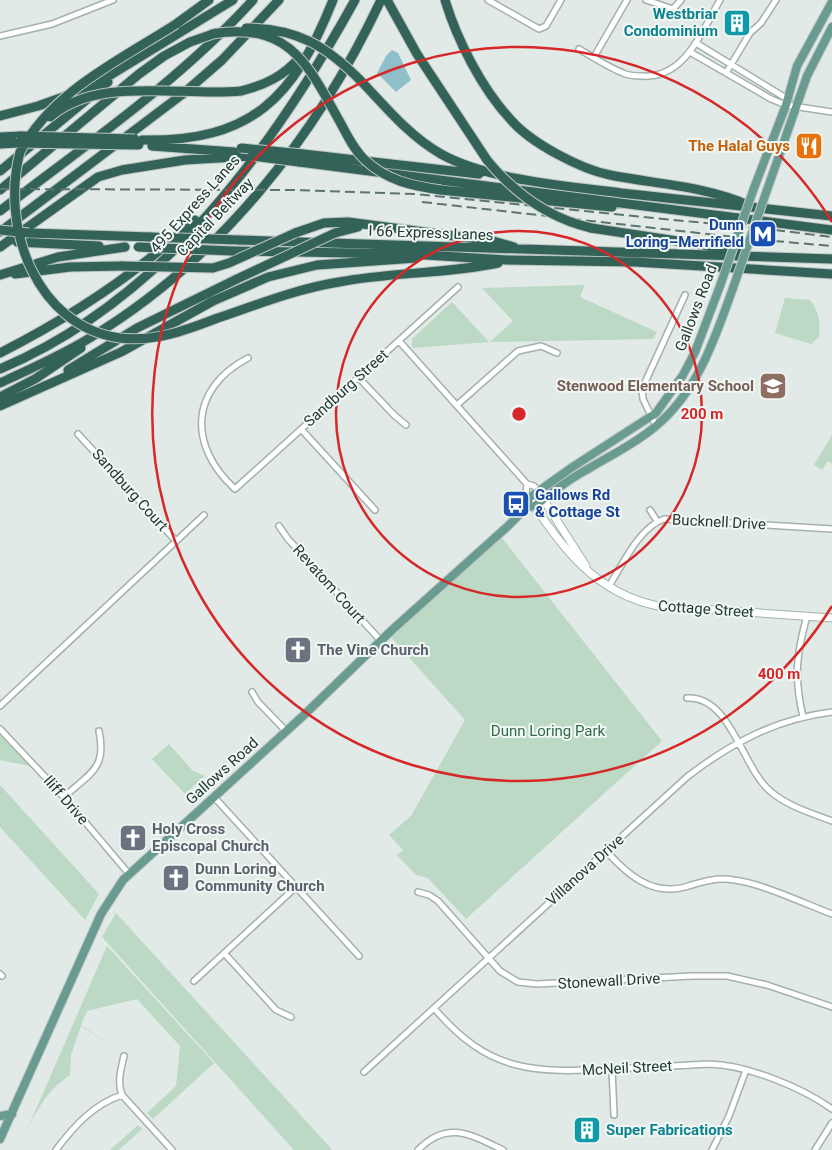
<svg xmlns="http://www.w3.org/2000/svg" width="832" height="1150" viewBox="0 0 832 1150" font-family="Roboto,sans-serif">
<style>
.green{fill:#bcd9c5}
.water{fill:#8fbfc9}
.lines{fill:none;stroke-linecap:round;stroke-linejoin:round}
.street-casing{stroke:#a4b1ad;stroke-width:8}
.secondary-casing{stroke:#a1b5ae;stroke-width:9}
.primary-casing{stroke:#bdc4c2;stroke-width:10}
.highway-casing{stroke:#bdc4c2;stroke-width:11}
.street{stroke:#fff;stroke-width:5}
.secondary{stroke:#fff;stroke-width:7}
.primary{stroke:#6a9b90;stroke-width:8}
.highway{stroke:#336259;stroke-width:9}
.rail{stroke:#5e746f;stroke-width:2;stroke-dasharray:10 5;stroke-linecap:butt}
.primary-bridge-casing{stroke:#bdc4c2;stroke-width:10;stroke-linecap:butt}
.highway-bridge-casing{stroke:#bdc4c2;stroke-width:11;stroke-linecap:butt}
.primary-bridge{stroke:#6a9b90;stroke-width:8}
.highway-bridge{stroke:#336259;stroke-width:9}
.ring{fill:none;stroke:#d62828;stroke-width:2.5}
.labels{text-anchor:middle;dominant-baseline:central;stroke-width:4;stroke-linejoin:round;paint-order:stroke}
.culture-label{font-size:15px;font-weight:bold;fill:#0d838f;stroke:#f1f7f4;text-anchor:end}
.food-label{font-size:15px;font-weight:bold;fill:#c56008;stroke:#f1f7f4;text-anchor:end}
.street-label{font-size:15px;fill:#233934;stroke:#f1f7f4}
.transit-label{font-size:15px;font-weight:bold;fill:#164399;stroke:#f1f7f4;text-anchor:end}
.education-label{font-size:15px;font-weight:bold;fill:#785e54;stroke:#f1f7f4;text-anchor:end}
.worship-label{font-size:15px;font-weight:bold;fill:#5b616d;stroke:#f1f7f4;text-anchor:start}
.park-label{font-size:15px;fill:#326b4a;stroke:#f1f7f4}
.centre{fill:#d62828;stroke:#f1f7f4;stroke-width:2.5}
.ring-label{font-size:15px;text-anchor:middle;font-weight:bold;fill:#d62828;stroke:#f1f7f4;stroke-width:4;stroke-linejoin:round;paint-order:stroke}
</style>
<rect width="100%" height="100%" fill="#e1eae6"/>
<path class="green" d="M585,285l-5,12 77,35 -4,7 -163,3 23,-21 -31,-33z
M785,298l25,2c9,12 11,22 9,37l-8,7 -36,-11z
M452,302l37,40 -77,6v-9z
M832,435v29l-4,-3 -6,9 -8,-5z
M499,534l163,207 -196,178 -38,-41 -12,-3 -19,-20 6,-5 -14,-15 22,-19 54,-96 -77,-86z
M0,733l30,33 -30,-6z
M169,744l24,27 12,5 -20,18 -33,-35z
M0,785l99,109 -14,26 -85,-93z
M116,913l211,231 5,6h-38l-192,-213z
M107,946l107,117 -61,56 -6,-6 29,-27 4,-40 -43,-47 -50,12 -6,14 32,22 -32,-21 -10,29 -1,20c-23,16 -30,30 -43,55z
M138,1125l4,4 -23,21h-9z"/>
<path class="water" d="M392,50l6,3 13,27 -15,12 -19,-19 9,-17z"/>
<g class="lines">
<g class="street-casing">
<path id="street" d="M488,0l51,29 7,-3 15,-26
M646,0l27,9 8,-9
M0,36l52,-12 61,-24
M696,43l93,57
M579,49c14,8 29,18 44,24 6,3 13,3 19,3 43,3 60,-45 78,-76
M690,52l81,47 15,6 46,7
M594,57l33,-57
M726,73l24,-40 11,-10 15,-23
M399,341l128,143 7,2 4,5
M248,358c-59,31 -60,88 -13,131l223,-202
M358,377l36,38 12,10
M457,405l61,-54 23,-5 16,7
M656,426l-13,-27 -1,-10 43,-94
M301,429l74,81
M78,434l98,107
M527,484l-1,9 3,5
M650,510l7,11
M279,526l9,13 93,102
M609,586c14,-21 29,-58 55,-67l168,10
M252,692l6,10 28,29
M687,698c43,-3 55,69 83,93 17,15 41,22 62,30
M0,706l204,-191
M803,717c-9,-39 -7,-62 4,-101
M0,729l64,68 65,77
M64,797c26,-24 43,-28 35,-66
M214,797l145,159
M606,851c21,23 45,45 79,36 16,-5 32,-10 49,-7 27,3 71,24 98,34
M418,892l11,3 9,6 62,70 18,11 19,2 155,-8h35l40,9 65,22
M224,953l52,57 15,7
M0,974l2,2
M194,981l102,-94
M434,1008c55,65 99,65 179,61 32,-2 64,-3 96,-5 38,1 92,23 123,45
M124,1056c-3,13 -7,26 -2,39l50,55
M612,1069l2,46
M364,1072l323,-295c44,-34 89,-58 145,-65
M56,1150c18,-24 38,-46 66,-55
M418,1150c29,-30 52,-16 85,0
M712,1150l17,-34 17,-46
M815,1150l17,-27"/>
</g>
<g class="secondary-casing">
<path id="secondary" d="M538,491l48,75
M529,498c33,50 66,95 129,108l174,12"/>
</g>
<g class="primary-casing">
<path id="primary" d="M754,188l32,-83 11,-39 35,-64
M767,190l40,-114 25,-49
M527,507l8,-1c16,-13 34,-27 53,-37 23,-14 47,-25 68,-43 42,-35 59,-88 77,-138
M0,1116l12,-2
M0,1139l101,-225 22,-34 181,-165 88,-85 116,-104 19,-19 2,-9 42,-30 85,-55 27,-38 12,-23 25,-66"/>
</g>
<g class="highway-casing">
<path id="highway" d="M387,0l30,54 70,106
M445,0c12,40 37,89 66,120 20,23 69,49 99,55 45,9 96,11 138,30
M176,24l33,-24
M360,80c25,26 49,56 81,74 46,26 127,32 180,39 71,8 141,16 211,23
M241,91c24,-6 43,-15 59,-34
M0,116l38,-10 53,-19 142,-87
M0,137l21,-1
M142,140c110,2 152,-42 191,-140
M0,144l16,-1
M152,146l82,6
M303,154l176,20
M299,162l533,68
M0,171l108,-89
M0,190l139,-116 25,-18 26,-14
M441,190l171,17
M0,211c87,-67 178,-129 253,-211
M591,228l146,22
M0,232l184,-139 38,-33 57,-60
M29,233l121,4
M295,233l29,-10 24,-1 145,19 21,6
M335,233l23,-6
M239,240l593,19
M17,242l82,4
M0,247l98,-70 24,-7 63,-10 67,-4
M232,251l177,3 98,6 128,2 197,12
M15,274l55,-7 52,-1
M0,275l58,-18 67,-10
M215,319c41,-14 81,-30 124,-37 52,-10 107,-8 159,-19
M0,353c71,-36 136,-79 195,-133
M0,369c163,-69 272,-219 355,-369
M68,370l69,-42 100,-49
M0,383c30,-14 60,-27 88,-44 131,-78 229,-203 293,-339
M0,397l35,-18 46,-31
M0,406l121,-54 92,-51 55,-24 49,-12 99,-7"/>
</g>
<use href="#street" class="street"/>
<use href="#secondary" class="secondary"/>
<use href="#primary" class="primary"/>
<use href="#highway" class="highway"/>
<path class="rail" d="M0,189l292,1 122,4 341,34
M422,202l330,37
M775,230l57,7
M774,241l58,5"/>
<g class="primary-bridge-casing">
<path id="primary-bridge" d="M720,286l34,-98
M733,288l34,-98"/>
</g>
<g class="highway-bridge-casing">
<path id="highway-bridge" d="M176,24c-56,36 -124,67 -156,128 -20,76 17,175 100,186 34,4 64,-7 95,-19
M246,28c51,0 80,18 114,52
M212,34c78,-13 96,31 128,88 7,13 14,28 25,38 22,21 48,26 76,30
M190,42l26,-9
M50,117c48,-42 132,-20 191,-26
M21,136l114,3
M16,143l123,2
M241,148l62,6
M252,156l47,6
M487,160c28,34 61,58 104,68
M0,230l29,3
M150,237l89,3
M138,247l94,4
M122,266l91,2 16,-5 66,-30
M237,279l98,-46"/>
</g>
<use href="#primary-bridge" class="primary-bridge"/>
<use href="#highway-bridge" class="highway-bridge"/>
</g>
<g class="ring">
<circle cx="519" cy="414" r="183"/>
<path d="M832 606A367 367 0 1 1 832 222"/>
</g>
<defs>
<g id="building-square" transform="scale(1.4375)"><rect x="-9" y="-9" width="18" height="18" rx="4" fill="#0f9aa8" stroke="#f1f7f4"/><path d="M-4-6H4V6H1V3H-1V6H-4ZM-2.5-4.3h1.7v1.8h-1.7ZM.8-4.3h1.7v1.8H.8ZM-2.5-1h1.7V.8h-1.7ZM.8-1h1.7V.8H.8Z" fill="#fff"/></g>
<g id="restaurant-square" transform="scale(1.4375)"><rect x="-9" y="-9" width="18" height="18" rx="4" fill="#e8710a" stroke="#f1f7f4"/><path d="M-5-6h1v4h1v-4h1v4h1v-4h1v5L-1.5 .5V6h-2V.5L-5-1ZM5-6V6H3V1.5H1.5Q1.5-4 5-6Z" fill="#fff"/></g>
<g id="metro-square" transform="scale(1.4375)"><rect x="-9" y="-9" width="18" height="18" rx="4" fill="#1a4fb4" stroke="#f1f7f4"/><path d="M-5.5 5V-5H-3L0 0L3-5H5.5V5H3V-.5L0 4L-3-.5V5Z" fill="#fff"/></g>
<g id="school-square" transform="scale(1.4375)"><rect x="-9" y="-9" width="18" height="18" rx="4" fill="#8d6e63" stroke="#f1f7f4"/><path d="M0-5L7-2L0 1L-7-2ZM-4 1L0 2.5L4 1V4Q0 6-4 4Z" fill="#fff"/></g>
<g id="bus-square" transform="scale(1.4375)"><rect x="-9" y="-9" width="18" height="18" rx="4" fill="#1a4fb4" stroke="#f1f7f4"/><path d="M-5-6H5V4H4V6H2V4H-2V6H-4V4H-5ZM-3.5-4V0h7V-4ZM-3.5 1.2v1.5H-2V1.2ZM2 1.2v1.5H3.5V1.2Z" fill="#fff"/></g>
<g id="church-square" transform="scale(1.4375)"><rect x="-9" y="-9" width="18" height="18" rx="4" fill="#6b7280" stroke="#f1f7f4"/><path d="M-1.2-6h2.4v3.5h3.3v2.4h-3.3V6h-2.4V-.1h-3.3v-2.4h3.3Z" fill="#fff"/></g>
</defs>
<g fill-rule="evenodd">
<use href="#building-square" x="737" y="23"/>
<use href="#restaurant-square" x="809" y="146"/>
<use href="#metro-square" x="763" y="234"/>
<use href="#school-square" x="773" y="386"/>
<use href="#bus-square" x="516" y="504"/>
<use href="#church-square" x="298" y="650"/>
<use href="#church-square" x="133" y="838"/>
<use href="#church-square" x="176" y="878"/>
<use href="#building-square" x="587" y="1130"/>
</g>
<g class="labels">
<g class="culture-label">
<text x="718" y="14">Westbriar<tspan x="718" dy="17">Condominium</tspan></text>
<text x="606" y="1130" text-anchor="start">Super Fabrications</text>
</g>
<g class="food-label">
<text x="790" y="146">The Halal Guys</text>
</g>
<g class="street-label">
<text transform="translate(195 204) rotate(-48)">495 Express Lanes</text>
<text transform="translate(215 217) rotate(-46)">Capital Beltway</text>
<text transform="translate(431 233) rotate(2)">I 66 Express Lanes</text>
<text transform="translate(696 308) rotate(-69)">Gallows Road</text>
<text transform="translate(346 388) rotate(-42)">Sandburg Street</text>
<text transform="translate(130 490) rotate(48)">Sandburg Court</text>
<text transform="translate(719 522) rotate(3)">Bucknell Drive</text>
<text transform="translate(329 584) rotate(48)">Revatom Court</text>
<text transform="translate(706 609) rotate(4)">Cottage Street</text>
<text transform="translate(222 771) rotate(-42)">Gallows Road</text>
<text transform="translate(66 800) rotate(49)">Iliff Drive</text>
<text transform="translate(585 870) rotate(-42)">Villanova Drive</text>
<text transform="translate(609 981) rotate(-3)">Stonewall Drive</text>
<text transform="translate(627 1068) rotate(-3)">McNeil Street</text>
</g>
<g class="transit-label">
<text x="744" y="225">Dunn<tspan x="744" dy="17">Loring–Merrifield</tspan></text>
<text x="535" y="495" text-anchor="start">Gallows Rd<tspan x="535" dy="17">&amp; Cottage St</tspan></text>
</g>
<g class="education-label">
<text x="754" y="386">Stenwood Elementary School</text>
</g>
<g class="worship-label">
<text x="317" y="650">The Vine Church</text>
<text x="152" y="829">Holy Cross<tspan x="152" dy="17">Episcopal Church</tspan></text>
<text x="195" y="869">Dunn Loring<tspan x="195" dy="17">Community Church</tspan></text>
</g>
<g class="park-label">
<text x="548" y="731">Dunn Loring Park</text>
</g>
</g>
<circle cx="519" cy="414" r="8" class="centre"/>
<g class="ring-label">
<text x="702" y="419">200 m</text>
<text x="779" y="679">400 m</text>
</g>
</svg>
